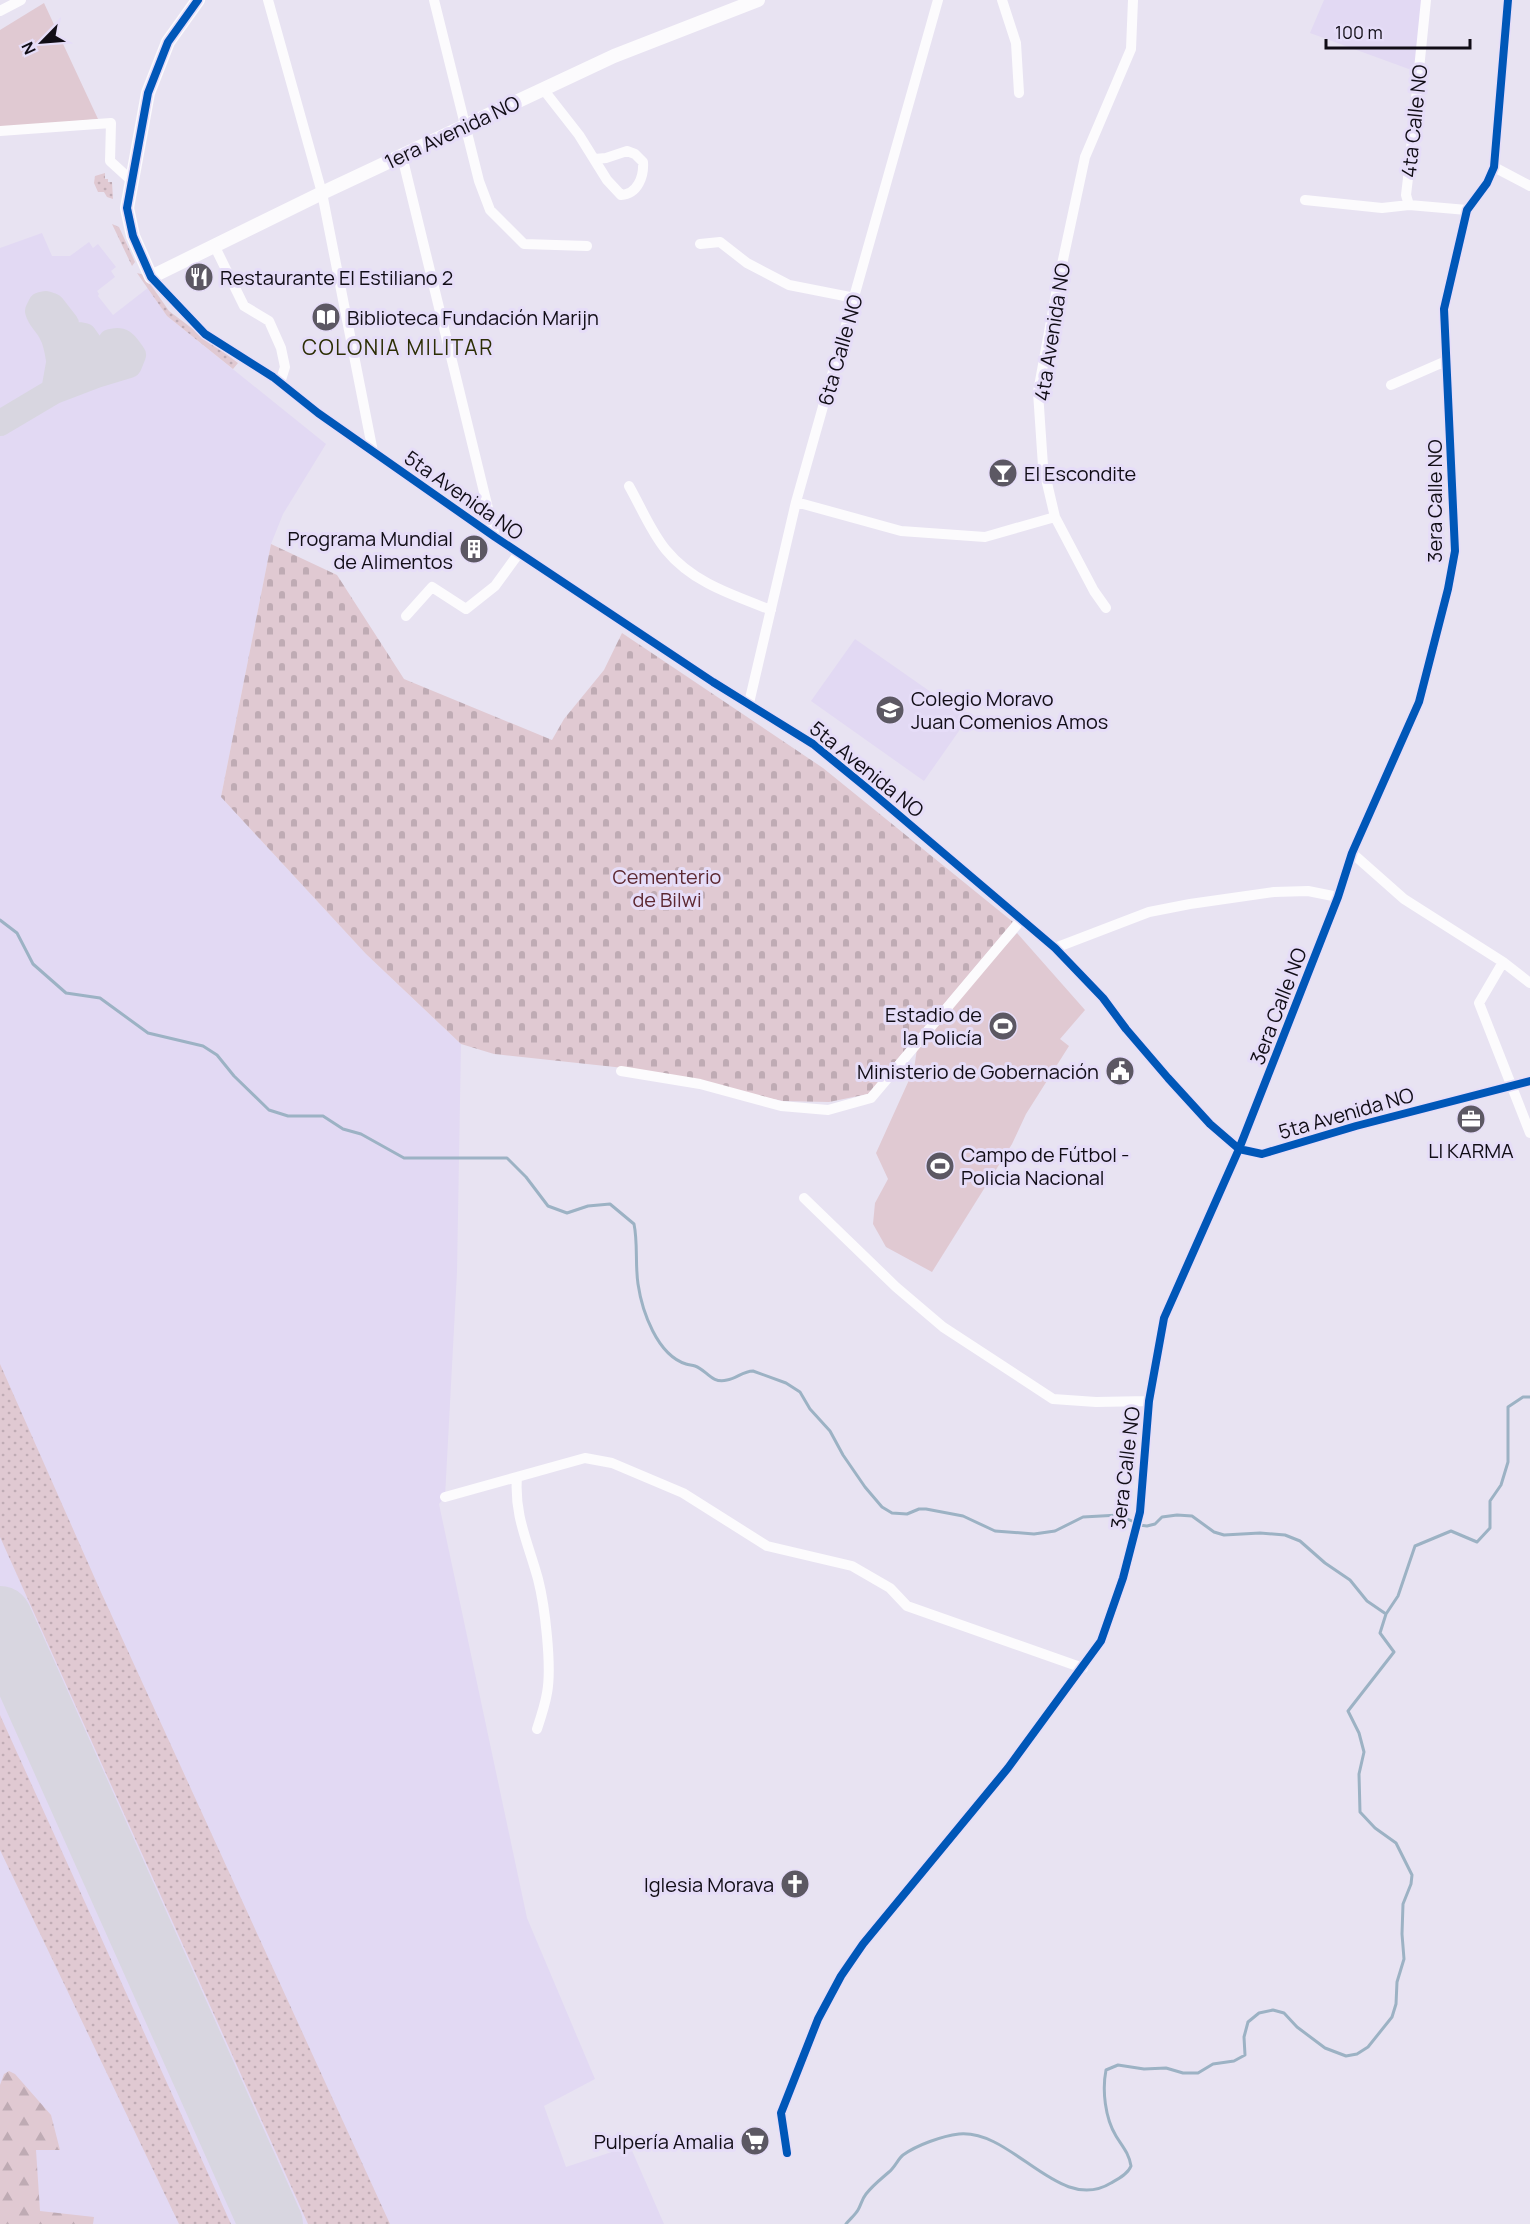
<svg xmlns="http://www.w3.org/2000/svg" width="1530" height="2224" viewBox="0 0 1530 2224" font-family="Manrope,sans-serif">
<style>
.built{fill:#e2d9f3}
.grass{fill:url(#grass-dots)}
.forest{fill:url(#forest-firs)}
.cemetery{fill:url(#cemetery-stones)}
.park{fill:#e0c9d2}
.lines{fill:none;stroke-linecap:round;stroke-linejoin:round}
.stream{stroke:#9cb2c4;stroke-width:3}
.taxiway{stroke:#d8d6e0;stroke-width:26}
.runway{stroke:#d8d6e0;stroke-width:64}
.minor{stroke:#fcfbfd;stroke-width:10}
.tertiary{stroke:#fcfbfd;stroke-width:14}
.cycleway-casing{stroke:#e6ddf8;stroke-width:11}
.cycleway{stroke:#0057b8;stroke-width:8}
.labels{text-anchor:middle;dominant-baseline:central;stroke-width:6;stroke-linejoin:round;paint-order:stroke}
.street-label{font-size:20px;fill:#110d16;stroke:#e6ddf8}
.poi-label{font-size:20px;fill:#110d16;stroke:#e6ddf8;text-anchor:start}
.park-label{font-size:20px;fill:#5d2932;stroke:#e6ddf8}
.neighbourhood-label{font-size:21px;letter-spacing:1.5px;fill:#2c2e04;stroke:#e6ddf8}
</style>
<defs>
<pattern id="grass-dots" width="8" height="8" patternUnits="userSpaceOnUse" patternTransform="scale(1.5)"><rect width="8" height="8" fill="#e0c9d2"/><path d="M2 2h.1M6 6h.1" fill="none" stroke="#bfabb4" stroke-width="1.8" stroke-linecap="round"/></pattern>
<pattern id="forest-firs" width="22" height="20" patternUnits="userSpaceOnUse" patternTransform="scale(1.5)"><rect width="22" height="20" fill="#e0c9d2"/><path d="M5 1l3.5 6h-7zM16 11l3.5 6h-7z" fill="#bfabb4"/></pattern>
<pattern id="cemetery-stones" width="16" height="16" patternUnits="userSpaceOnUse" patternTransform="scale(1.5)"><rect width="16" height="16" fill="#e0c9d2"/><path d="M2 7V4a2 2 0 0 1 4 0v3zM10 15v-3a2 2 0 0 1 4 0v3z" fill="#bfabb4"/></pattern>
</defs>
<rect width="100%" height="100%" fill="#e8e3f2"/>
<path class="built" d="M1324,0h99l-6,72 -107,-39z
M42,233l10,23h18l19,-14 4,6 5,-4 18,23 -5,4 4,6 -18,14 2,3 -1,2 15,19 36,-28 18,29 159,128 -43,70 -12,30 -50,253 145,157 95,90 -4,228 -12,225 -6,7 88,414 68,161 -51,27 22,61 64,-21 34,78h-664v-1976z
M855,639l113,79 -44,63 -113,-80z"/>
<path class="grass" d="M105,173v6h3v3h4l1,17 -6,-2 -3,-5h-6l-4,-9 1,-7z
M112,224l7,3 16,35 -3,4z
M137,273l7,2 25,36 69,52 -5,6 -66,-53z
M0,1364l100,226 290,634h-82l-308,-687z
M0,1715l231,509h-52l-179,-374z"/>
<path class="forest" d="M9,2071l6,3 36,41 9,35h-24l4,61 54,6 -1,7h-93v-139l4,-11z"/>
<path class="cemetery" d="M271,544l66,31 67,104 148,61 12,-21 40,-49 18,-37 201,135 190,154 -145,172 -39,8 -46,-1 -159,-33 -130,-14 -33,-10 -95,-90 -145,-157z"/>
<path class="park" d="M44,3l54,116 -98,9v-98z
M1017,933l68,77 -25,29 9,7 -43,68 -14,30 -80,128 -46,-25 -13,-23 2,-21 13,-24 -12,-26 38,-84 3,-20 28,-36z"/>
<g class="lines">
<path class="stream" d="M0,920l17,13 16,31 33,29 34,5 48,35 55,13 14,9 17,21 35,34 19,6h35l20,13 18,5 43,24h103l19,19 22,29 19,7 21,-7 22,-2 24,20c4,19 1,40 4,60 4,27 19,71 48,80 3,1 6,1 9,2 12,4 16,18 32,14 9,-1 16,-9 26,-9l33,12 14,9 10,17 20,22 13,24 22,32 17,20 10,6 15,1 12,-5h7l37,7 32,15 39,3 21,-3 28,-14 36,-2 15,7
M1139,1525l8,1 8,-2 7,-7 15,-2 15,1 22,16 10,3 36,-2 25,2 15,6 25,22 25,17 17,21 19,13
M846,2224c4,-5 9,-9 12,-14 3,-5 4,-11 8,-16 7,-9 15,-15 23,-22 6,-5 9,-13 14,-17 14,-10 39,-19 56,-21 54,-5 100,81 152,49 7,-4 17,-9 20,-17 -2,-13 -9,-20 -15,-30 -11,-18 -14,-46 -10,-66l12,-5 26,4 22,-1 17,5h15l15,-9 21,-3 11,-6 -1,-18 4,-15 11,-9 14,-3 11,3 13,14 28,21 21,8 11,-2 11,-7 24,-30 4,-13 1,-22 7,-23 -2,-25 1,-30 8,-20 1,-9 -16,-32 -21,-15 -15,-16 -1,-38 5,-22 -5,-19 -11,-22 46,-59 -14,-19 6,-19 12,-18 17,-50 36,-15 26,11 13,-14v-27l11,-16 7,-23v-55l15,-10h7"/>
<path class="taxiway" d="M60,366c-2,-12 -3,-24 -9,-34 -4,-8 -11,-13 -13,-21l3,-6 5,-1 6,2 14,18 -12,67 42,-16 33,-10 4,-10c-7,-9 -9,-17 -22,-13l-15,33
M0,423l54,-32 37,-45 -7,-10 -5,-1 -6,5 3,12 -1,9"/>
<path class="runway" d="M0,1618l271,606"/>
<path class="minor" d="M268,0l54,193 51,259
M434,0l45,181 11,29 34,34 63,2
M1002,0l14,43 3,50
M0,11l21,-11
M543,89l36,46 28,45 14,15c17,-1 23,-19 22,-33l-8,-8 -8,-3 -21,7 -11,1
M0,131l111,-8 -1,38 23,21
M402,156l93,381
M1494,167l36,19
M1305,200l77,8 27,-3 58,5
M1409,205l-3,-10 2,-17 18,-178
M700,244l20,-2 27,21 42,22 66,13
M215,247l29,59 25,15 12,27 4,19 -5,16
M151,277l54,57 68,43 45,36 177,124 218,145 100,62 55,45 187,159 48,50 23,31 42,49 42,46 29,25 23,5 94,-28 174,-45
M1391,385l55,-24
M629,486c12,21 22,46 37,64 27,33 67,45 105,60
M796,502l105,29 84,6 70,-20 -12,-51 -5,-74 20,-109 27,-126 46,-108 2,-49
M1055,517l39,74 12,17
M406,616l26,-29 34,22 29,-23 24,-33
M749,703l47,-201 142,-502
M1352,853l52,46 99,63 27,21
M1055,948l94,-36 41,-8 84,-12 34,-1 30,6
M1503,962l-24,41 51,130
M621,1071l79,13 81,22 47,4 43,-12 150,-178
M804,1198l92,89 47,40 110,72 43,3 53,-1
M517,1477c-3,39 11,65 21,102 7,27 14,88 9,114 -2,12 -6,24 -10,36
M445,1497l140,-39 27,5 71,30 84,53 85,20 38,22 17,18 176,62
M787,2153l-6,-40 37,-94 23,-43 22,-32 145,-176 93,-127 22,-63 17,-66 9,-111 15,-83 75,-169 99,-252 14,-44 67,-151 29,-113 7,-38 -11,-242 23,-99 20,-27 7,-16 14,-167"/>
<path class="tertiary" d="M198,0l-30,42 -20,51 -21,115 6,28 18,41 171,-84 292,-137 144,-56"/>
<g class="cycleway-casing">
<path id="cycleway" d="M198,0l-30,42 -20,51 -21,115 6,28 18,41 54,57 68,43 45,36 177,124 218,145 100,62 55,45 187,159 48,50 23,31 42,49 42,46 29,25 23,5 94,-28 174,-45
M787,2153l-6,-40 37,-94 23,-43 22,-32 145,-176 93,-127 22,-63 17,-66 9,-111 15,-83 75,-169 99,-252 14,-44 67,-151 29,-113 7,-38 -11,-242 23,-99 20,-27 7,-16 14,-167"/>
</g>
<use href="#cycleway" class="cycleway"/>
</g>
<defs>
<g id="restaurant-disc" transform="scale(1.5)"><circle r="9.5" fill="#5c5863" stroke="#e6ddf8"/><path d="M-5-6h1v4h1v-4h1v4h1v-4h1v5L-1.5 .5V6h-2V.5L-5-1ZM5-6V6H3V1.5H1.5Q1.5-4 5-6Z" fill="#fff"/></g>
<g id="library-disc" transform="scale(1.5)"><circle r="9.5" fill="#5c5863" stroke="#e6ddf8"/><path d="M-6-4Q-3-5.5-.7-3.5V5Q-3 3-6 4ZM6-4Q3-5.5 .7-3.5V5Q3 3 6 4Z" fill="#fff"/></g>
<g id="bar-disc" transform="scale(1.5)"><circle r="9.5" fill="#5c5863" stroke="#e6ddf8"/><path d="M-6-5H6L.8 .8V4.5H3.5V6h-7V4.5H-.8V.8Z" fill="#fff"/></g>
<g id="building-disc" transform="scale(1.5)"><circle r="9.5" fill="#5c5863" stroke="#e6ddf8"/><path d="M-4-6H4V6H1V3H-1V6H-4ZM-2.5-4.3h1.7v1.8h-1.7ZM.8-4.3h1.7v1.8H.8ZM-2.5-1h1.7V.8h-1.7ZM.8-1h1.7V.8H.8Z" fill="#fff"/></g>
<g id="school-disc" transform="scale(1.5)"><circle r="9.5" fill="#5c5863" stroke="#e6ddf8"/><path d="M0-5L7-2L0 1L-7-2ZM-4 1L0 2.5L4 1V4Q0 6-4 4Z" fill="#fff"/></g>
<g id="stadium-disc" transform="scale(1.5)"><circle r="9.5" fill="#5c5863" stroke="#e6ddf8"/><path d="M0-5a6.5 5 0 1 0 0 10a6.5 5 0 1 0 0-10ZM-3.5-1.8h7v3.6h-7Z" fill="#fff"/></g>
<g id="civic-disc" transform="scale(1.5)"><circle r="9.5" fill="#5c5863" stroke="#e6ddf8"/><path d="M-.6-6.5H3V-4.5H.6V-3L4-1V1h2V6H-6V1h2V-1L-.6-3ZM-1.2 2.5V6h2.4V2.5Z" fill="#fff"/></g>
<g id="office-disc" transform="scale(1.5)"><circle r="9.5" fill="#5c5863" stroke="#e6ddf8"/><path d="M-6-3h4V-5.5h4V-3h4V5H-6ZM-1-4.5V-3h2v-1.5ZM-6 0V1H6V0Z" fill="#fff"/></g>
<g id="church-disc" transform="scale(1.5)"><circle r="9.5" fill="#5c5863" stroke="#e6ddf8"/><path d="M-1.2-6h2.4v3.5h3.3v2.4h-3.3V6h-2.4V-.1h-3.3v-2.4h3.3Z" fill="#fff"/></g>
<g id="supermarket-disc" transform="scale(1.5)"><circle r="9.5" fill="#5c5863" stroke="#e6ddf8"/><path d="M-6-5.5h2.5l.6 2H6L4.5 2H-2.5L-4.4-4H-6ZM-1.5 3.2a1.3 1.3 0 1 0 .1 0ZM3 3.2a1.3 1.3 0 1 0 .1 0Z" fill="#fff"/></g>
</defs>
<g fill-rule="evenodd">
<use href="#restaurant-disc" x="199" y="277"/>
<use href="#library-disc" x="326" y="317"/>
<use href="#bar-disc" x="1003" y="473"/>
<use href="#building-disc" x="474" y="549"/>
<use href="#school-disc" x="890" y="710"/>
<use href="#stadium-disc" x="1003" y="1026"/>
<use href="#civic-disc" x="1120" y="1071"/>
<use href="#office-disc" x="1471" y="1119"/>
<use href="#stadium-disc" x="940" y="1166"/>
<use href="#church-disc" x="795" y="1884"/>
<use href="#supermarket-disc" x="755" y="2141"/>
</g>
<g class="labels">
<g class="street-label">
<text transform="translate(1414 121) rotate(-84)">4ta Calle NO</text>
<text transform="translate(452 132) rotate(-25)">1era Avenida NO</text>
<text transform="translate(1052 332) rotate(-81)">4ta Avenida NO</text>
<text transform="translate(840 350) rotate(-74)">6ta Calle NO</text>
<text transform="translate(464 495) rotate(35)">5ta Avenida NO</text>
<text transform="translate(1434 501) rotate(-90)">3era Calle NO</text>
<text transform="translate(867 769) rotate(39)">5ta Avenida NO</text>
<text transform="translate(1278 1006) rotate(-69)">3era Calle NO</text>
<text transform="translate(1346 1113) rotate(-16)">5ta Avenida NO</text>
<text transform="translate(1125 1468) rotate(-83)">3era Calle NO</text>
</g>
<g class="poi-label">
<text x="220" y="277">Restaurante El Estiliano 2</text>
<text x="347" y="317">Biblioteca Fundación Marijn</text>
<text x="1024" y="473">El Escondite</text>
<text x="453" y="538" text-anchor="end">Programa Mundial<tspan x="453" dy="23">de Alimentos</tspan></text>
<text x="911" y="698">Colegio Moravo<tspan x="911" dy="23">Juan Comenios Amos</tspan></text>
<text x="982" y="1014" text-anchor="end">Estadio de<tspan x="982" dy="23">la Policía</tspan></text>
<text x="1099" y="1071" text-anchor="end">Ministerio de Gobernación</text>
<text x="1471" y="1150" text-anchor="middle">LI KARMA</text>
<text x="961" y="1154">Campo de Fútbol -<tspan x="961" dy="23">Policia Nacional</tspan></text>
<text x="774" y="1884" text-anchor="end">Iglesia Morava</text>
<text x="734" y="2141" text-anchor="end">Pulpería Amalia</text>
</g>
<g class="park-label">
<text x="667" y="876">Cementerio<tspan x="667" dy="23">de Bilwi</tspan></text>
</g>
<g class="neighbourhood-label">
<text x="398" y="347">COLONIA MILITAR</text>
</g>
</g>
<g transform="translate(42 42) rotate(245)" stroke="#e6ddf8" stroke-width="4.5" paint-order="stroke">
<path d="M0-4.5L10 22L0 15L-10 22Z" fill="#110d16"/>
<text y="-9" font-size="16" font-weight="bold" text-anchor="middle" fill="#110d16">N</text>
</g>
<path d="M1326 39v9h144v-9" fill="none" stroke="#110d16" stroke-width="3"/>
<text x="1335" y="39" font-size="18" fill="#110d16" stroke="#e6ddf8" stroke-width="4.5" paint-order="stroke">100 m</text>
</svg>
